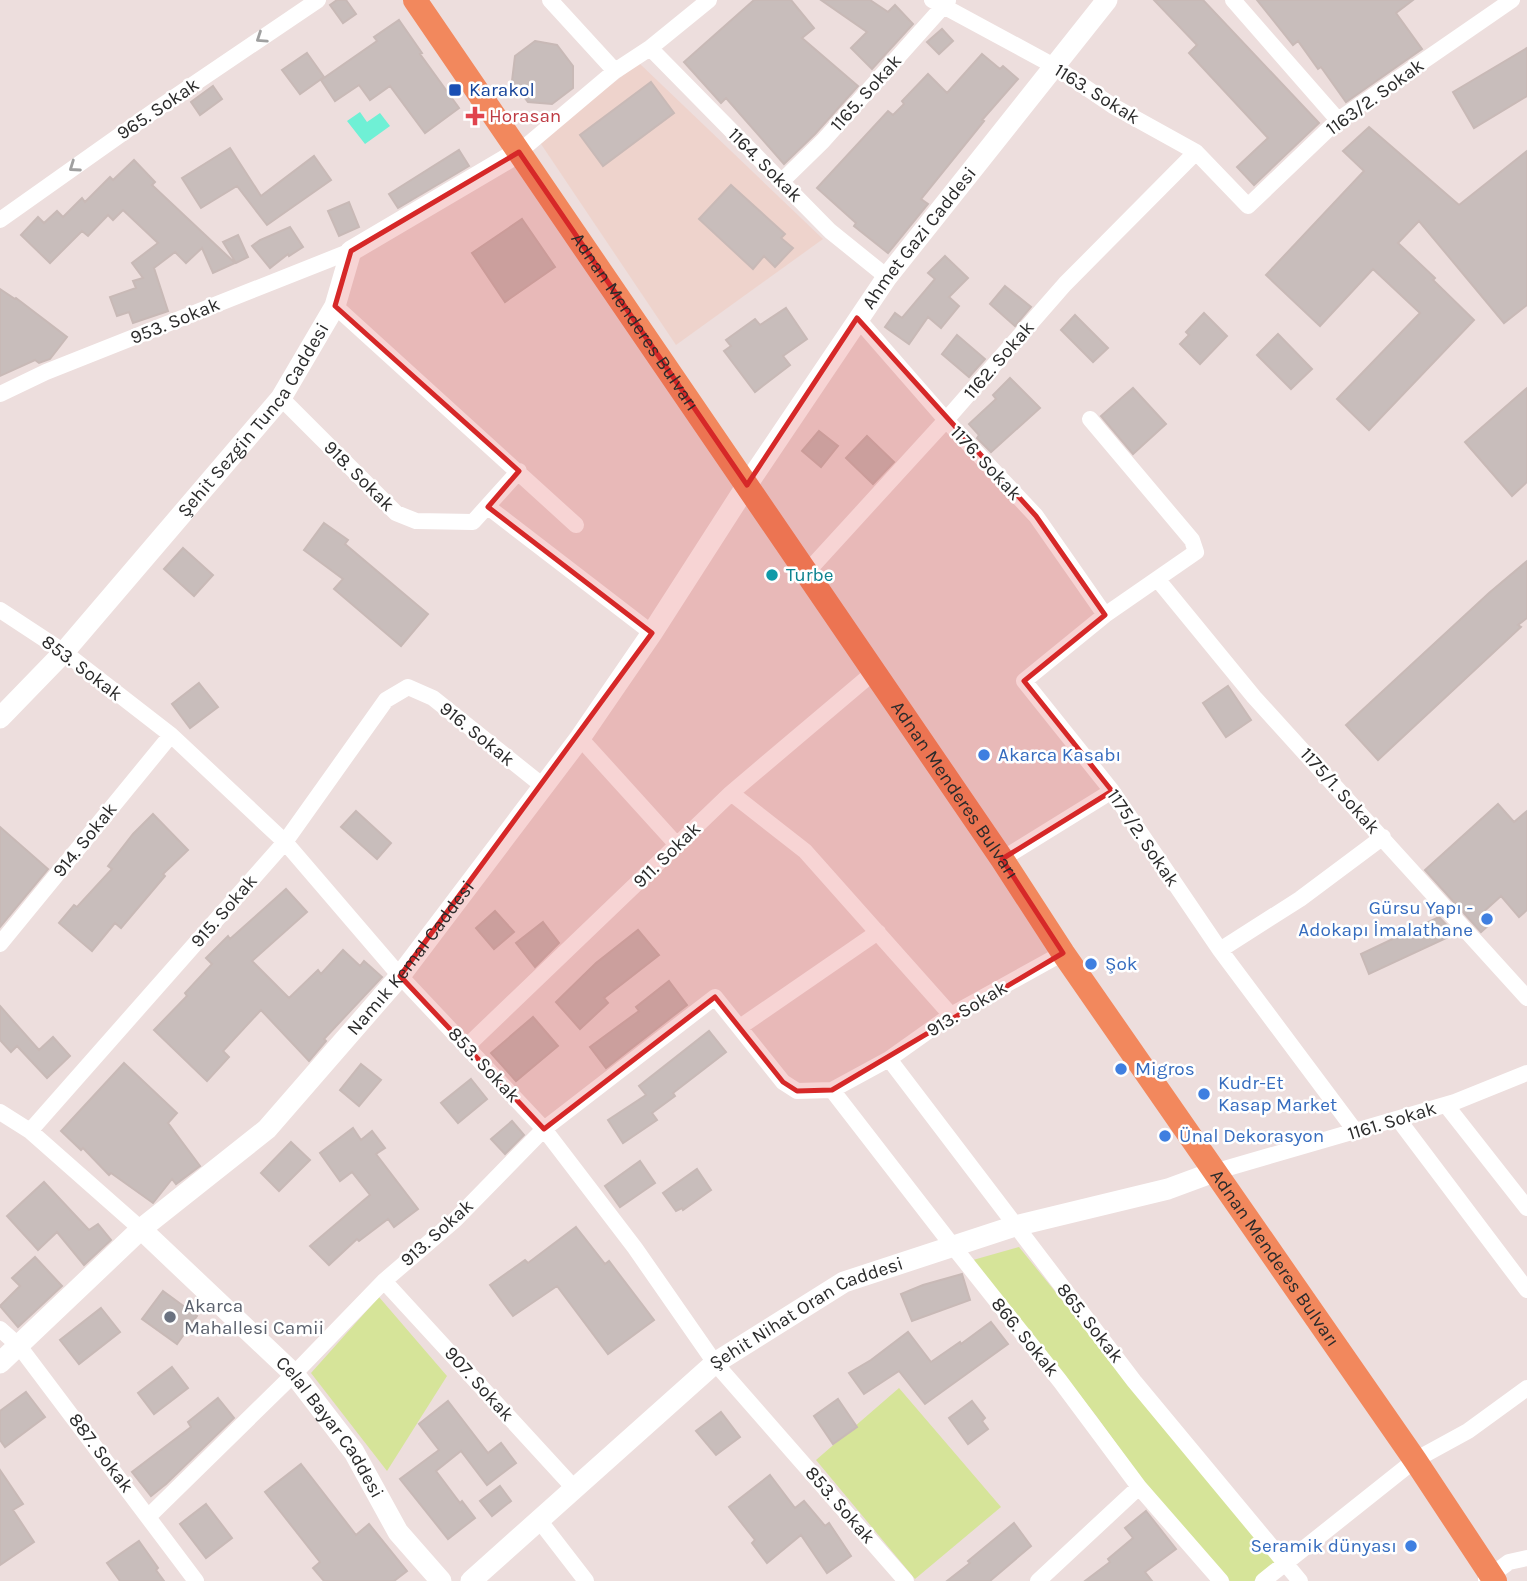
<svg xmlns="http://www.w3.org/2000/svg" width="1527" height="1581" viewBox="0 0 1527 1581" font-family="Karla,sans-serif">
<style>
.education{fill:#eed3cc}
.green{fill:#d6e499}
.water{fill:#6ff0d5}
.building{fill:#c8bdbb;stroke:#c8b9b6;stroke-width:2}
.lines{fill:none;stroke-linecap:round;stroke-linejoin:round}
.street{stroke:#fff;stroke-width:16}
.secondary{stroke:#fff;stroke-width:21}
.primary{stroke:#f2885d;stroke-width:24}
.oneway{stroke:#a0a0a0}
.marked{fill:#d62828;fill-opacity:0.2;stroke:#d62828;stroke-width:5;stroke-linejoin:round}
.transit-dot{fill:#1a4fb4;stroke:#fff;stroke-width:2.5}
.health-dot{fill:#e0444e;stroke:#fff;stroke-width:2.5}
.culture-dot{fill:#0f9aa8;stroke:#fff;stroke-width:2.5}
.shop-dot{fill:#3f7fe0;stroke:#fff;stroke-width:2.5}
.worship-dot{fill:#6b7280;stroke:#fff;stroke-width:2.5}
.labels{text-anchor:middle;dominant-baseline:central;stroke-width:5;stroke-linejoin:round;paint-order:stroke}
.transit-label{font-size:19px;fill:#164399;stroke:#fff;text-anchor:start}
.street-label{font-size:19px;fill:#2b2b2b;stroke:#fff}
.health-label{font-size:19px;fill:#be3a42;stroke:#fff;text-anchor:start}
.culture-label{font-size:19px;fill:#0d838f;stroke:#fff;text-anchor:start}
.shop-label{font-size:19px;fill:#366cbe;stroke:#fff;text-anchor:start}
.worship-label{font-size:19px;fill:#5b616d;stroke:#fff;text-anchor:start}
</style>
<rect width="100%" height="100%" fill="#eddedd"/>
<path class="education" d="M639,63l184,176 -147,106 -137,-204z"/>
<path class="green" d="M1019,1247l158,195 101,117 -24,22h-24l-89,-103 -44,-61 -124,-157z
M379,1297l68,79 -60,95 -76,-98z
M899,1388l102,119 -86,72 -99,-119z"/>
<path class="water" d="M360,112l7,10 13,-9 10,13 -25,18 -18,-23z"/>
<path class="building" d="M337,0h9l10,14 -13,9 -13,-18z
M754,0h37l23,28 -12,10 56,48 -43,48 -31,30 -58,-66 -5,5 -37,-41z
M821,0h49l18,12 7,-7 18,19 -41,45 -21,-21 16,-16z
M1154,0h49l116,123 -65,62 -17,-18 31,-29 -79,-85 8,-8z
M1257,0h156l-17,13 26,36 -76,53 -25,-35 -3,2 -20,-28 -5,4z
M399,20l23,33 -2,1 39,54 -34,25 -35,-47 -20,14 -11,-15 -24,16 -14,-21 56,-39 -3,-4z
M942,29l11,12 -14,13 -12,-12z
M535,41l22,4 16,21v22l-21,16 -24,-2 -16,-21 3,-25z
M1527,48v48l-53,32 -21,-36z
M307,53l17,24 -24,17 -18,-24z
M982,54l18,15 3,-3 15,13 -36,41 2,1 -63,78 7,5 -40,49 -34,-27 2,-3 -39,-35 71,-77 5,4 11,-11 -2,-3 26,-27 19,19z
M651,82l23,31 -71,53 -23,-31z
M213,86l9,13 -22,16 -9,-13z
M1369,127l90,78 68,-54v154l-23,18 -85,-102 -21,22 37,35 -2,2 41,40 -105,110 -32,-31 83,-86 -47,-44 -53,57 -54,-51 98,-104 -21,-20z
M230,148l31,48 53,-40 17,24 -64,45 -30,-39 -36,22 -19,-30z
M459,150l10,16 -71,42 -9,-14z
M134,160l21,22 -3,3 83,78 -22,10 -11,-25 -16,15 -11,-11 -21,16 14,43 -35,12 -4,-11 -12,4 -7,-19 26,-9 -3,-7 10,-3 -11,-15 26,-20 -35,-33 -10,10 -5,-5 -20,21 -6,-5 -32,32 -29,-28 17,-18 6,6 13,-12 6,6 19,-19 3,4 25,-25 3,3z
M731,185l54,49 -4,4 12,10 -18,19 -11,-11 -11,13 -54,-50z
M349,202l10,25 -20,9 -11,-25z
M522,219l33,48 -50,35 -33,-49z
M290,227l13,20 -14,9 -1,-2 -18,14 -18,-22 8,-6z
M238,235l10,22 -12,6 -13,-21z
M945,256l23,22 -19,19 10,9 -18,22 -13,-11 -19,27 -24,-17 10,-14 7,5 33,-39 -7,-6z
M1005,286l26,21 -16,19 -25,-22z
M0,289l15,10 1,-1 51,39 -17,22 -11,4 -4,-3 -35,16z
M786,308l21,31 -24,17 7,9 -35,27 -31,-41 7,-5 -5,-6 29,-21 5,6z
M1204,313l23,23 -27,28 -20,-20 9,-9 -3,-3z
M1075,315l33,33 -15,14 -32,-32z
M1278,334l34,35 -21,20 -34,-34z
M957,335l28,24 -16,18 -27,-23z
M1010,378l30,30 -49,44 -14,-14 2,-3 -10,-11 27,-25 -3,-4z
M1133,388l33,36 -33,30 -32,-38z
M1527,388v94l-15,14 -47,-54z
M819,431l19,15 -17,21 -19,-16z
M867,436l27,26 -21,22 -27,-26z
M324,523l24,17 -3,4 83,70 -27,32 -67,-57 9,-10 -39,-29z
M183,548l30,27 -19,21 -30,-27z
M1527,561v57l-9,7 3,2 -143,133 -32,-35 143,-132z
M199,683l19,24 -28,21 -18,-24z
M1228,686l23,34 -25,17 -23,-34z
M1498,804l16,18 13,-11v99l-8,7 -18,-21 -21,19 9,10 -8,7 -56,-62z
M356,811l35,32 -14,16 -36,-32z
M153,814l35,36 -25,24 2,2 -44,52 -6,-5 -23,28 -33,-28 15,-18 3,2 35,-38 -4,-3 25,-32z
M0,827l48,42 -48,58z
M286,889l21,23 -55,49 37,37 29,-28 3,4 22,-24 17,16 4,-5 18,16 -58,62 2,2 -17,20 -48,-51 -38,41 6,6 -22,24 -53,-51 33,-34 -2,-3 27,-29 -6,-6 22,-22 2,3z
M495,911l19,21 -20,17 -18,-21z
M1439,917l16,17 -86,40 -8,-20z
M543,922l16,21 -24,24 -19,-24z
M638,930l21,25 -55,43 4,5 -28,26 -24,-27 40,-39z
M669,981l18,24 -81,63 -16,-21 49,-36 -3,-4z
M0,1006l39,44 14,-13 17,19 -23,22 -30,-32 -6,6 -11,-12z
M533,1017l25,29 -42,35 -25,-28z
M709,1031l17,21 -53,41 2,3 -23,17 5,7 -34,23 -15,-23 38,-25 -7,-9z
M124,1063l53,50 -9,10 32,43 -24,18 -4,-5 -19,24 -42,-30 -2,2 -26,-27 -2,2 -20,-19z
M361,1064l20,16 -22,26 -19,-16z
M471,1079l16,20 -29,24 -17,-20z
M512,1121l12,14 -19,19 -14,-15z
M353,1128l8,12 11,-9 13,17 -9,6 42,55 -24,18 -6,-8 -29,22 -2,-2 -28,26 -19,-19 60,-51 -18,-23 -12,9 -20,-28z
M291,1142l19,18 -31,31 -18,-18z
M640,1161l15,22 -35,24 -15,-21z
M697,1169l14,21 -28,20 -1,-2 -6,3 -13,-18z
M44,1182l45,48 9,-6 13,16 -27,25 -27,-33 -19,18 -31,-34z
M576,1227l29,37 4,-3 45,59 -46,34 -51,-68 -44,30 -23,-31 35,-25 3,3z
M35,1257l27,29 -44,41 -18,-21 20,-20 -8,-8z
M962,1274l8,26 -58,21 -11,-27 22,-9z
M163,1291l34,25 -20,28 -35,-25z
M101,1308l19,24 -41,32 -19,-24z
M991,1322l17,22 -83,60 -26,-33 -35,23 -15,-21 22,-13 37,-28 23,30 29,-20 1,2z
M172,1367l16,21 -34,26 -16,-21z
M26,1392l19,25 -40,30 -5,-7v-29z
M218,1398l16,20 -68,66 -15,12 -19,-24 59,-45 -3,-5z
M838,1399l19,28 -24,17 -19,-28z
M448,1401l40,52 13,-10 15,20 -29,22 -26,-34 -25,20 24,32 2,-2 13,17 -27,21 -48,-60 39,-29 -20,-26z
M972,1401l13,17 -3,3 6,8 -20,15 -19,-26z
M721,1412l19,25 -24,18 -20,-24z
M301,1464l55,71 13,-11 38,47 -13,10h-70l-11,-13 7,-6 -55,-70z
M0,1470l23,34 -10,6 21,32 -34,23z
M770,1475l25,33 9,-7 21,25 4,-3 22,33 -24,17 -26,-38 -34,28 -15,-20 3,-3 -26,-33z
M500,1486l11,15 -19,15 -12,-15z
M206,1504l26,34 -26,20 -26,-34z
M1146,1511l30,38 -31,23 7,9h-67l25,-19 -2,-3 25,-21 -8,-10z
M1014,1523l17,23 -41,35h-43l23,-18 -2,-2z
M139,1541l19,27 -2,2 8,11h-44l-13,-18z"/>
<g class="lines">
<path class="street" d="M550,0l65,71
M932,0l122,66 59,40 83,46 52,54 90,-86 174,-120
M1233,0l105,120
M650,48l180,183 57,46
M519,152l96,-81 35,-23 59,-48
M781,182l42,-41 125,-140
M0,220l154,-109 164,-111
M335,306l241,219
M857,318l89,102 90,96 69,99
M0,394l46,-22 305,-121
M281,398l115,115 20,8 57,1 46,-51
M1090,419l102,121 4,12 -91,63 -81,66 88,110 108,159 136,182
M488,507l164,126
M807,572l139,-152 119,-136 131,-132
M1158,580l96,117 273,301
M0,610l64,42 107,83 114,107 115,134 144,153 91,119 80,115 191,218
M580,738l97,107
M731,793l74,58 146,164
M1002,859l110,-68
M0,944l171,-209
M1220,950l80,-51 83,-62
M740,1027l138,-95
M466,1047l265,-254 143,-121
M889,1059l245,322 166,200
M832,1090l120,155 108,136 79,106 82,94
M1446,1105l81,103
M0,1112l30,19 111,98
M1398,1119l129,171
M30,1131l255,-289 101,-142 22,-13 25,11 110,88
M1214,1172l241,-70 72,-29
M384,1281l190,207
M0,1329l19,17 177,235
M149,1516l145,-142 90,-93 71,-61 89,-91 171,-132 68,85 14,9 35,-1 57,-31 62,-44 112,-62
M539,1520l47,61
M1486,1579l23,-17 18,-4
M1038,1581l101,-94
M1263,1581l152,-121 53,-29 59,-43"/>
<g class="secondary">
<path id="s1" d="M0,718l64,-66 217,-254 54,-92 16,-55 168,-99"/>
<path id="s2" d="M141,1229l153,145 60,78 44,80 43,49"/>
<path id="s3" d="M0,1363l141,-134 126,-100 133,-153 180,-238 72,-105 95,-148 140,-208 220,-277"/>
<path id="s4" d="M471,1581l244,-218 129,-81 171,-56 153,-37 46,-17"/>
</g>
<path class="primary" id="s5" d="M415,0l587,859 61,94 352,507 80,121"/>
</g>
<defs><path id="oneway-chevron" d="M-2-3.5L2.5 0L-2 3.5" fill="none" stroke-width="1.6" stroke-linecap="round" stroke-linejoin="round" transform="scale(1.75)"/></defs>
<g class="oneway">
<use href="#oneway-chevron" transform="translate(261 38) rotate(146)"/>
<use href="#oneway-chevron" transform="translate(74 167) rotate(145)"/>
</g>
<path class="marked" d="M519,152l228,333 110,-167 179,198 69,99 -81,66 88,110 -110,68 61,94 -231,137 -35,1 -14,-9 -68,-85 -171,132 -144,-153 252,-343 -164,-126 31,-36 -184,-165 16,-55z"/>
<rect class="transit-dot" x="448" y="83" width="14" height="14" rx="3.5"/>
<path class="health-dot" d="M471.5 105.5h7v7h7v7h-7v7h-7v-7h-7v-7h7z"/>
<circle class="culture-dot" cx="772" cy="575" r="7"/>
<g class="shop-dot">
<circle cx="984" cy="755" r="7"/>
<circle cx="1487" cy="919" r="7"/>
<circle cx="1091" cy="964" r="7"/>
<circle cx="1121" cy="1069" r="7"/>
<circle cx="1204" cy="1094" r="7"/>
<circle cx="1165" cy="1136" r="7"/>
<circle cx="1411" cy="1546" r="7"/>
</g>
<circle class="worship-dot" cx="170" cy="1317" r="7"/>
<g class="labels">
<g class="transit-label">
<text x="469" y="90">Karakol</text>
</g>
<g class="street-label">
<text transform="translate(866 93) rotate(-48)">1165. Sokak</text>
<text transform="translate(1097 94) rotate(32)">1163. Sokak</text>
<text transform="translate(1375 97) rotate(-36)">1163/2. Sokak</text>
<text transform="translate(158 109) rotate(-34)">965. Sokak</text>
<text transform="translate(765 165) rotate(45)">1164. Sokak</text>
<text stroke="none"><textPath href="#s3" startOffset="1461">Ahmet Gazi Caddesi</textPath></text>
<text transform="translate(175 321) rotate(-22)">953. Sokak</text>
<text stroke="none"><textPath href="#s5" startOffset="390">Adnan Menderes Bulvarı</textPath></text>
<text transform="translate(999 360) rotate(-49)">1162. Sokak</text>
<text stroke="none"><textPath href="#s1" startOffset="392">Şehit Sezgin Tunca Caddesi</textPath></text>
<text transform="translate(986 463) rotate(47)">1176. Sokak</text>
<text transform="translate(359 476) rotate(45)">918. Sokak</text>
<text transform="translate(82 668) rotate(37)">853. Sokak</text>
<text transform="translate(477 734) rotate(39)">916. Sokak</text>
<text stroke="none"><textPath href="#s5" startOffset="957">Adnan Menderes Bulvarı</textPath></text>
<text transform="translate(1340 791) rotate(48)">1175/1. Sokak</text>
<text transform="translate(1143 838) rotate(56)">1175/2. Sokak</text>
<text transform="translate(85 840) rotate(-51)">914. Sokak</text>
<text transform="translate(667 855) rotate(-44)">911. Sokak</text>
<text transform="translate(224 911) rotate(-49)">915. Sokak</text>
<text stroke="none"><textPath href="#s3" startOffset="579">Namık Kemal Caddesi</textPath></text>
<text transform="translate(967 1009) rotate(-31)">913. Sokak</text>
<text transform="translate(484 1065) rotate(47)">853. Sokak</text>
<text transform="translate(1392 1121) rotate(-17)">1161. Sokak</text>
<text transform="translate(437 1233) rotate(-42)">913. Sokak</text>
<text stroke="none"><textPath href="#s5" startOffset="1524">Adnan Menderes Bulvarı</textPath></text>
<text stroke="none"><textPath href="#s4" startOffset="432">Şehit Nihat Oran Caddesi</textPath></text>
<text transform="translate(1090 1323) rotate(52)">865. Sokak</text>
<text transform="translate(1025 1337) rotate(51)">866. Sokak</text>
<text transform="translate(479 1384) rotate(48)">907. Sokak</text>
<text stroke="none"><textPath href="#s2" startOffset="275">Celal Bayar Caddesi</textPath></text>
<text transform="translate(101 1453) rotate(53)">887. Sokak</text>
<text transform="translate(840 1505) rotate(49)">853. Sokak</text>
</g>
<g class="health-label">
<text x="489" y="116">Horasan</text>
</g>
<g class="culture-label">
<text x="786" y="575">Turbe</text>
</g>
<g class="shop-label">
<text x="998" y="755">Akarca Kasabı</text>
<text x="1473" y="908" text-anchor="end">Gürsu Yapı -<tspan x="1473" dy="22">Adokapı İmalathane</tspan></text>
<text x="1105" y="964">Şok</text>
<text x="1135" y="1069">Migros</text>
<text x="1218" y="1083">Kudr-Et<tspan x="1218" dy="22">Kasap Market</tspan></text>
<text x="1179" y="1136">Ünal Dekorasyon</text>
<text x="1397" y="1546" text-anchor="end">Seramik dünyası</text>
</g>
<g class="worship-label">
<text x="184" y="1306">Akarca<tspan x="184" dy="22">Mahallesi Camii</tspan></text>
</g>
</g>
</svg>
